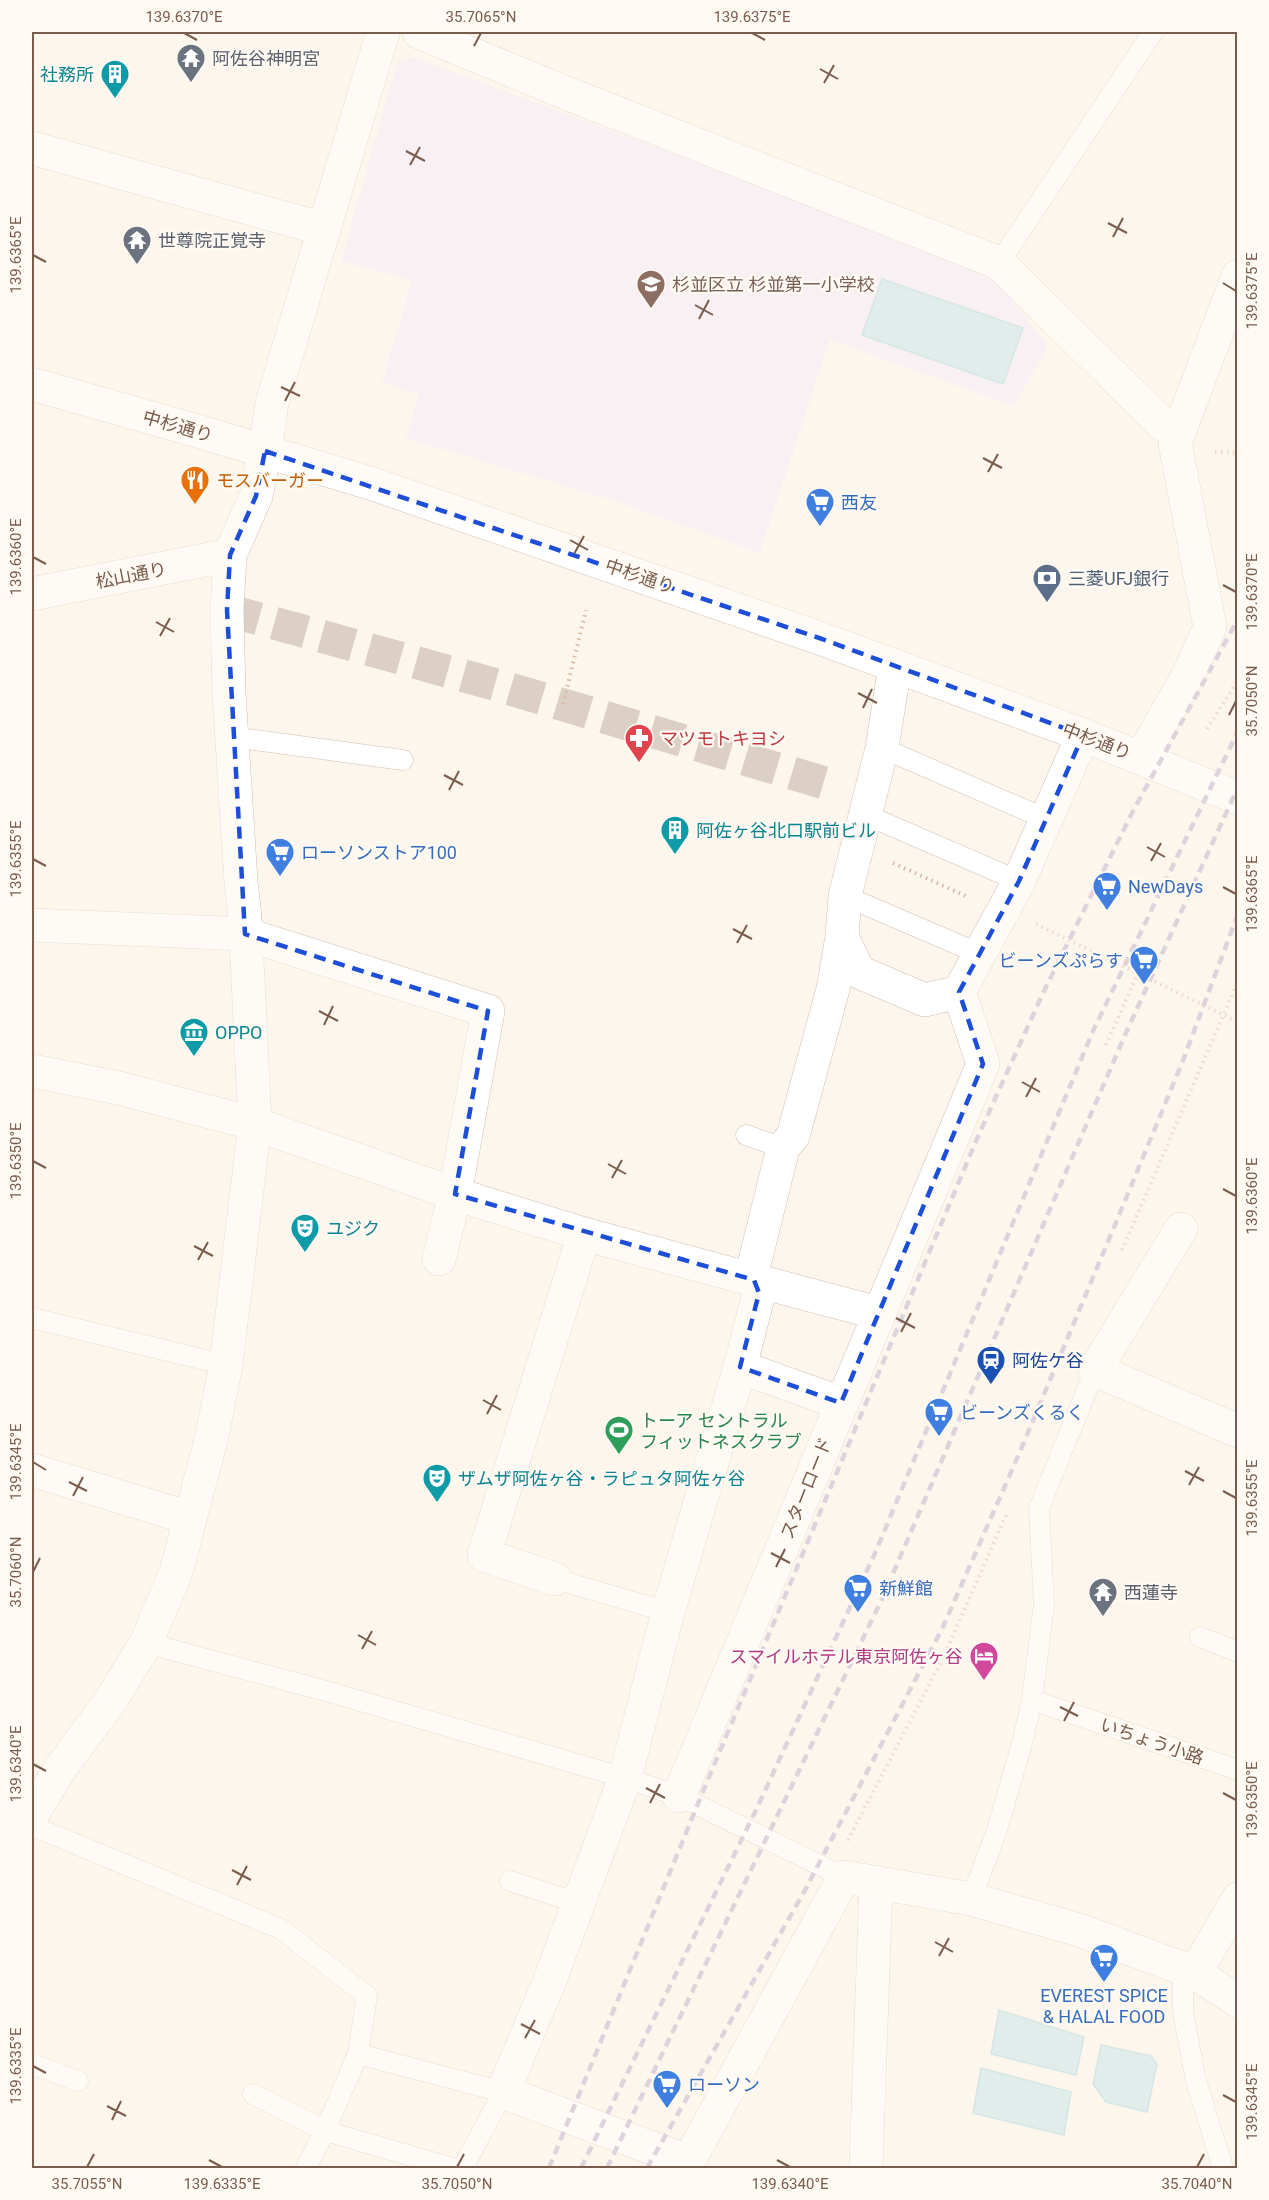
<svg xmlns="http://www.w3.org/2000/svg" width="1269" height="2200" viewBox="0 0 1269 2200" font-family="Roboto,'Noto Sans JP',sans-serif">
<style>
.education{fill:#f3e8fa}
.water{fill:#bfe3e8;stroke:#a5d3da;stroke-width:1.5}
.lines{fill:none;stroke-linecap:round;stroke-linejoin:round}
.street-tunnel{stroke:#dcd0c4;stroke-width:33;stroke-dasharray:33 16;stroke-linecap:butt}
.lane-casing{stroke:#d1beb0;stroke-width:21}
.street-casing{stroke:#d1beb0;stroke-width:34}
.secondary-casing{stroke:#d6c0b0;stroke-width:34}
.path{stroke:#d9b8a5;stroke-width:4;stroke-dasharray:1.5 4.5;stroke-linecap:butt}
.lane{stroke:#fff;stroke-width:20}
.street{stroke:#fff;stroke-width:33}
.secondary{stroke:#fff;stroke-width:33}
.rail{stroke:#b9a8c9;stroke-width:4.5;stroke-dasharray:9 6;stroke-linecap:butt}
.marked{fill:none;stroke:#1d4ed8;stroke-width:4.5;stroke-dasharray:12 8;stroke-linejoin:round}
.ticks{fill:none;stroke:#7a5c4d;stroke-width:2}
.labels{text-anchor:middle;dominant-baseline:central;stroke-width:4.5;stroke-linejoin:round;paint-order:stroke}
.worship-label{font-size:18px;fill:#5b616d;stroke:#fffaf3;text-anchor:start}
.culture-label{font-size:18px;fill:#0d838f;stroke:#fffaf3;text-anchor:start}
.education-label{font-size:18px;fill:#785e54;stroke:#fffaf3;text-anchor:start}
.street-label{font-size:18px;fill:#7a5c4d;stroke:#fffaf3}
.food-label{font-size:18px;fill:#c56008;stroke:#fffaf3;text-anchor:start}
.shop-label{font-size:18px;fill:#366cbe;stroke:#fffaf3;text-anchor:start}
.service-label{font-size:18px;fill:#4e5e75;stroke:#fffaf3;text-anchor:start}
.health-label{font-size:18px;fill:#be3a42;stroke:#fffaf3;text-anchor:start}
.transit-label{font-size:18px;fill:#164399;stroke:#fffaf3;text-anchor:start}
.leisure-label{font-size:18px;fill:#27864d;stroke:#fffaf3;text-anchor:start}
.hotel-label{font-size:18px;fill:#b23c85;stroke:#fffaf3;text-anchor:end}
.neatline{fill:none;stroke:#7a5c4d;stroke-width:2}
.ticks-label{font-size:15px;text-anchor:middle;fill:#7a5c4d}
</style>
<rect width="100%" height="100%" fill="#fdf6ec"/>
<path class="education" d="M413,57l575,214 60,75 -34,60 -184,-66 -70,213 -142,-51 -212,-64 13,-43 -37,-12 30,-103 -71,-19 56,-199z"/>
<path class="water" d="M882,279l141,49 -20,56 -141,-49z
M999,2010l85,27 -8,38 -85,-21z
M1101,2045l50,11 6,8 -10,48 -41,-10 -13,-18z
M981,2068l90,24 -7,43 -91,-22z"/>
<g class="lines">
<path class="street-tunnel" d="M227,610l270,75 338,101"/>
<g class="lane-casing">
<path id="lane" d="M999,263l154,-231
M232,737l171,23
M882,748l164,71
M864,814l155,67
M845,896l135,58
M746,1135l37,13
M32,1318l194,47
M555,1579l113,33
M1200,1637l38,15
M146,1643l180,48 299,87 54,18 165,81
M1032,1700l206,70
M32,1826l249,103 86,67 -9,58 -33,77 -19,37
M510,1881l68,22
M971,1899l25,-66 27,-93 9,-40 12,-96 -5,-96 56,-138
M1183,1969v43l13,69 27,87
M358,2054l145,38 -40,76
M32,2064l46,17
M253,2094l72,37 128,37"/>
</g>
<g class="street-casing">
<path id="street" d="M419,32l147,61 433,170 163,161 19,4
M32,148l292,81
M32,594l198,-39
M1141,758l48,-84 21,-47 -35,-184 63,-167
M32,925l213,9 243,77 -33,183 -16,65
M842,937l17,35 66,28 34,-8 60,-111 64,-146
M32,1071l87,17 136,36 200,70 129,40 170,46 5,13 -19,74 -72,245 -43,166 -75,202 -47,112 186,70
M1181,1229l-86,141 143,61
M878,1313l-124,-33 -1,-11 30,-121 10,-12 40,-147 9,-52 3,-41 37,-148 13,-82
M740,1367l101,36
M32,1470l158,48
M555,1579l-71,-24 100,-321
M679,1796l304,-732 -24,-72
M32,1815l28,-46 51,-69 35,-57 30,-71 36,-136 14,-71 29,-241 -10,-207 -4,-35 -12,-189 -2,-83 3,-55 26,-59 9,-45 7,-48 111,-371
M1195,1973l43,-74
M685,2168l159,-291 127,22 108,31 116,43 43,28
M866,2168l10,-285"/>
</g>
<g class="secondary-casing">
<path id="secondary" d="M32,384l169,48 172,52 449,155 261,96 155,63"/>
</g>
<path class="path" d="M1215,452l23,1
M563,704l23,-94
M1207,729l31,-49
M893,863l75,34
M1036,924l202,98
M1106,1045l32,-72
M1122,1250l116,-269
M848,1840l94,-180 65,-147"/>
<use href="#lane" class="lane"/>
<use href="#street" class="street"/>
<use href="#secondary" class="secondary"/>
<path class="rail" d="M549,2168l155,-379 272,-648 67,-148 89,-180 106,-194
M581,2168l175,-358 120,-259 217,-520 145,-300
M607,2168l275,-569 243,-564 113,-248
M647,2168l157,-276 139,-265 76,-173 103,-246 60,-145 56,-149"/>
</g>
<path d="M0 0H1269V2200H0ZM265,451l557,188 261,96 -64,146 -60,111 24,72 -142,339 -101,-36 19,-74 -5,-13 -299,-86 33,-183 -243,-77 -18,-324 3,-55 26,-59z" fill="#fdf6ec" fill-opacity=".55" fill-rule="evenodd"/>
<path class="marked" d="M265,451l557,188 261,96 -64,146 -60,111 24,72 -142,339 -101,-36 19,-74 -5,-13 -299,-86 33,-183 -243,-77 -18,-324 3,-55 26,-59z"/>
<path class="ticks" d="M184,33l13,7M752,33l13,7M474,46l7,-13M820,69l18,10M824,83l10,-18M406,151l19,10M410,165l10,-18M1108,223l19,10M1113,237l10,-19M33,255l13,7M1223,283l13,8M695,305l18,10M699,319l10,-19M281,387l19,9M285,401l10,-19M983,458l19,10M988,472l10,-18M570,540l18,10M574,554l10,-18M33,557l13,7M1223,585l13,7M156,622l18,10M160,636l10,-18M858,693l19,10M863,708l9,-19M1229,715l7,-14M444,775l19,10M449,790l10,-19M1147,847l18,10M33,859l13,7M1151,861l10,-18M1223,887l13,7M733,929l19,10M737,943l10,-18M319,1011l19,10M324,1025l9,-19M1022,1082l18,10M1026,1097l10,-19M33,1161l13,7M608,1164l18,10M612,1178l10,-18M1223,1189l13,7M194,1246l19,10M198,1260l10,-18M896,1318l19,10M901,1332l10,-19M483,1400l18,10M487,1414l10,-19M33,1462l13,8M1185,1471l19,10M69,1482l18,9M1189,1485l10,-18M1223,1491l13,7M73,1496l10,-19M771,1553l19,10M776,1567l9,-18M33,1572l7,-14M358,1635l18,10M362,1649l10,-18M1060,1707l18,9M1064,1721l10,-19M33,1764l13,7M646,1788l19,10M1223,1793l13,7M650,1803l10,-19M232,1870l19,10M237,1885l10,-19M935,1942l18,10M939,1956l10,-18M521,2024l19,10M525,2038l10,-18M33,2066l13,7M1223,2095l13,7M107,2106l19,10M112,2120l9,-19M209,2160l13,7M777,2160l13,7M87,2167l7,-13M457,2167l7,-13M1197,2167l7,-13"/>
<defs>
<g id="temple-pin" transform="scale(1.5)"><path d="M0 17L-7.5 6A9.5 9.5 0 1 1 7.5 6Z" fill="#6b7280" stroke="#fffaf3"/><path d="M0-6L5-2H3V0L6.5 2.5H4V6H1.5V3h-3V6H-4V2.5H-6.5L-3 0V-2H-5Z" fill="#fff"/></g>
<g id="building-pin" transform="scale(1.5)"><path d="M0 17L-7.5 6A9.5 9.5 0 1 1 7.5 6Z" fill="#0f9aa8" stroke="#fffaf3"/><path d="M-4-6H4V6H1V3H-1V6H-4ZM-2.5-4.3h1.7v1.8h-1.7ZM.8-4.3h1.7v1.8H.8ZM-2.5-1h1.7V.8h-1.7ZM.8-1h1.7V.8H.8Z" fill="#fff"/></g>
<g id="school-pin" transform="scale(1.5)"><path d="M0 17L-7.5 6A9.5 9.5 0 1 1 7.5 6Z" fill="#8d6e63" stroke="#fffaf3"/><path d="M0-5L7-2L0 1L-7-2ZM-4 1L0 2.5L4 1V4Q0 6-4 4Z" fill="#fff"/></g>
<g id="restaurant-pin" transform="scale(1.5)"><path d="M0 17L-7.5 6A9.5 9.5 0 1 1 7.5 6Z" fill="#e8710a" stroke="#fffaf3"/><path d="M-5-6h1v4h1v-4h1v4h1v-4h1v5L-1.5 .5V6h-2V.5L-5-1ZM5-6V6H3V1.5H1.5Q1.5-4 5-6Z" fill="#fff"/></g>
<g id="supermarket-pin" transform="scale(1.5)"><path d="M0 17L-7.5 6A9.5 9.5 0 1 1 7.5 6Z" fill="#3f7fe0" stroke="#fffaf3"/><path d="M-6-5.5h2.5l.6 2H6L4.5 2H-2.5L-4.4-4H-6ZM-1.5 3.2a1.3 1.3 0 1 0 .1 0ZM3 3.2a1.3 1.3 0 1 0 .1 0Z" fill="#fff"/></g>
<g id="bank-pin" transform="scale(1.5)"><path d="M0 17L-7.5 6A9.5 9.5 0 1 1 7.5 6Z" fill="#5c6f8a" stroke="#fffaf3"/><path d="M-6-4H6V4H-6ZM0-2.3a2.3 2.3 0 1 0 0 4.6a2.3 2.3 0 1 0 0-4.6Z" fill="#fff"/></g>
<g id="pharmacy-pin" transform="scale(1.5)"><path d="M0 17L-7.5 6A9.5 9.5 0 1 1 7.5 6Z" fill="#e0444e" stroke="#fffaf3"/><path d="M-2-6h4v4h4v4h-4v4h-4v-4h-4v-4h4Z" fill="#fff"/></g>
<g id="museum-pin" transform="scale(1.5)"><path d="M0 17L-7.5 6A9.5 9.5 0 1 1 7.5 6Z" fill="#0f9aa8" stroke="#fffaf3"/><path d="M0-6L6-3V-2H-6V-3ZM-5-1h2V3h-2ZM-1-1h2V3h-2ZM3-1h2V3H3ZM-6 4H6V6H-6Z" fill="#fff"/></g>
<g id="theatre-pin" transform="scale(1.5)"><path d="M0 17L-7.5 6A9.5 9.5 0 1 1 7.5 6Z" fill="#0f9aa8" stroke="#fffaf3"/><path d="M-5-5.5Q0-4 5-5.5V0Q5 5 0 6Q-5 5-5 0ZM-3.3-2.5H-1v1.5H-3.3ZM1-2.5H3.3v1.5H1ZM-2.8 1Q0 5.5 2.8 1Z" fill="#fff"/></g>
<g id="station-pin" transform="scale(1.5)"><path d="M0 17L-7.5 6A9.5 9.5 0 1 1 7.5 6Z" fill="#1a4fb4" stroke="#fffaf3"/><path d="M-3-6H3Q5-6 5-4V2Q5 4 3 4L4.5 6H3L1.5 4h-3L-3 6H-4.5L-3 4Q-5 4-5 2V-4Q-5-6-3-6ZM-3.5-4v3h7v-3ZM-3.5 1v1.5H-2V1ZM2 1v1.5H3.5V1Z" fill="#fff"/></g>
<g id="stadium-pin" transform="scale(1.5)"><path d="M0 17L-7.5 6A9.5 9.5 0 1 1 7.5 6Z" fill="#2e9e5b" stroke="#fffaf3"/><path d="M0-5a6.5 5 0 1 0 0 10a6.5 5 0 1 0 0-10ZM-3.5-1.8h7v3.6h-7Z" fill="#fff"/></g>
<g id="hotel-pin" transform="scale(1.5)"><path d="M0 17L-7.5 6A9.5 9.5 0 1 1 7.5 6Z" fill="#d1479c" stroke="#fffaf3"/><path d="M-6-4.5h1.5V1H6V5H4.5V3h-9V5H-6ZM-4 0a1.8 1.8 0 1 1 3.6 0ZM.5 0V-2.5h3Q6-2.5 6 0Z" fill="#fff"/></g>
</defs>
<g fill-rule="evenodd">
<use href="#temple-pin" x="191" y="58"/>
<use href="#building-pin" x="115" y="74"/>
<use href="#temple-pin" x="137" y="240"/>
<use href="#school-pin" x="651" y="284"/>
<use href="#restaurant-pin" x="195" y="480"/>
<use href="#supermarket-pin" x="820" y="502"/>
<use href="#bank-pin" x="1047" y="578"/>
<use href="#pharmacy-pin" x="639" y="738"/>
<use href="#building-pin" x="675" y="830"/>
<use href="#supermarket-pin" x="280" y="852"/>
<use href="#supermarket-pin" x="1107" y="886"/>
<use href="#supermarket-pin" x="1144" y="960"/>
<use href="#museum-pin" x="194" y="1032"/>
<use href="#theatre-pin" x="305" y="1228"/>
<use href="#station-pin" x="991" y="1360"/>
<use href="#supermarket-pin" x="939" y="1412"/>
<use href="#stadium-pin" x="619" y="1430"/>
<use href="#theatre-pin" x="437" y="1478"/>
<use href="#supermarket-pin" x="858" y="1588"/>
<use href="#temple-pin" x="1103" y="1592"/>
<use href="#hotel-pin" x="984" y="1656"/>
<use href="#supermarket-pin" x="1104" y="1958"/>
<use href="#supermarket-pin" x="667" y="2084"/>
</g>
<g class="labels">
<g class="worship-label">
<text x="212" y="58">阿佐谷神明宮</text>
<text x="158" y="240">世尊院正覚寺</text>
<text x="1124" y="1592">西蓮寺</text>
</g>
<g class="culture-label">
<text x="94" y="74" text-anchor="end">社務所</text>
<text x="696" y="830">阿佐ヶ谷北口駅前ビル</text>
<text x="215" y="1032">OPPO</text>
<text x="326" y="1228">ユジク</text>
<text x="458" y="1478">ザムザ阿佐ヶ谷・ラピュタ阿佐ヶ谷</text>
</g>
<g class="education-label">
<text x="672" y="284">杉並区立 杉並第一小学校</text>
</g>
<g class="street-label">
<text transform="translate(178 426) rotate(16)">中杉通り</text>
<text transform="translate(131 575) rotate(-11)">松山通り</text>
<text transform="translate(640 576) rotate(19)">中杉通り</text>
<text transform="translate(1097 741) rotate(21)">中杉通り</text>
<text transform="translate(806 1488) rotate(-68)">スターロード</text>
<text transform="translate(1152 1741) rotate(19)">いちょう小路</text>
</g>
<g class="food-label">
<text x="216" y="480">モスバーガー</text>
</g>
<g class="shop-label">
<text x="841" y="502">西友</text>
<text x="301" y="852">ローソンストア100</text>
<text x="1128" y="886">NewDays</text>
<text x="1123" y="960" text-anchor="end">ビーンズぷらす</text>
<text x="960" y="1412">ビーンズくるく</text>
<text x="879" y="1588">新鮮館</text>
<text x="1104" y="1995" text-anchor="middle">EVEREST SPICE<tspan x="1104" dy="21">&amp; HALAL FOOD</tspan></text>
<text x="688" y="2084">ローソン</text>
</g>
<g class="service-label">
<text x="1068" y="578">三菱UFJ銀行</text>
</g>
<g class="health-label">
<text x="660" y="738">マツモトキヨシ</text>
</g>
<g class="transit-label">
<text x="1012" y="1360">阿佐ケ谷</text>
</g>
<g class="leisure-label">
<text x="640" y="1420">トーア セントラル<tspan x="640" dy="21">フィットネスクラブ</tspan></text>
</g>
<g class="hotel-label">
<text x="963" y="1656">スマイルホテル東京阿佐ヶ谷</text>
</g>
</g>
<rect width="1269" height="2200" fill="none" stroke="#fffaf3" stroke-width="66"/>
<rect x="33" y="33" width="1203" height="2134" class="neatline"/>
<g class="ticks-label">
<text x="184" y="22">139.6370°E</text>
<text x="481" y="22">35.7065°N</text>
<text x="752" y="22">139.6375°E</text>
<text transform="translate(16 255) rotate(-90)" y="5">139.6365°E</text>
<text transform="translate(1252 291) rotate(-90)" y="5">139.6375°E</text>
<text transform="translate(16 557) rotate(-90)" y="5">139.6360°E</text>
<text transform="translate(1252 592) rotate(-90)" y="5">139.6370°E</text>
<text transform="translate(1252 701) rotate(-90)" y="5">35.7050°N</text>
<text transform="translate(16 859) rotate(-90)" y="5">139.6355°E</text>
<text transform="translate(1252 894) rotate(-90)" y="5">139.6365°E</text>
<text transform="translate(16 1161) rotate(-90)" y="5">139.6350°E</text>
<text transform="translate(1252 1196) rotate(-90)" y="5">139.6360°E</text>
<text transform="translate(16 1462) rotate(-90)" y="5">139.6345°E</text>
<text transform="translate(1252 1498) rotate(-90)" y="5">139.6355°E</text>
<text transform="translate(16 1572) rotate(-90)" y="5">35.7060°N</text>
<text transform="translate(16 1764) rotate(-90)" y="5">139.6340°E</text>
<text transform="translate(1252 1800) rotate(-90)" y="5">139.6350°E</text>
<text transform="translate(16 2066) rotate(-90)" y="5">139.6335°E</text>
<text transform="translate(1252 2102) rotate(-90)" y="5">139.6345°E</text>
<text x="87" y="2189">35.7055°N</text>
<text x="222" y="2189">139.6335°E</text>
<text x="457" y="2189">35.7050°N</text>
<text x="790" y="2189">139.6340°E</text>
<text x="1197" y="2189">35.7040°N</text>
</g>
</svg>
